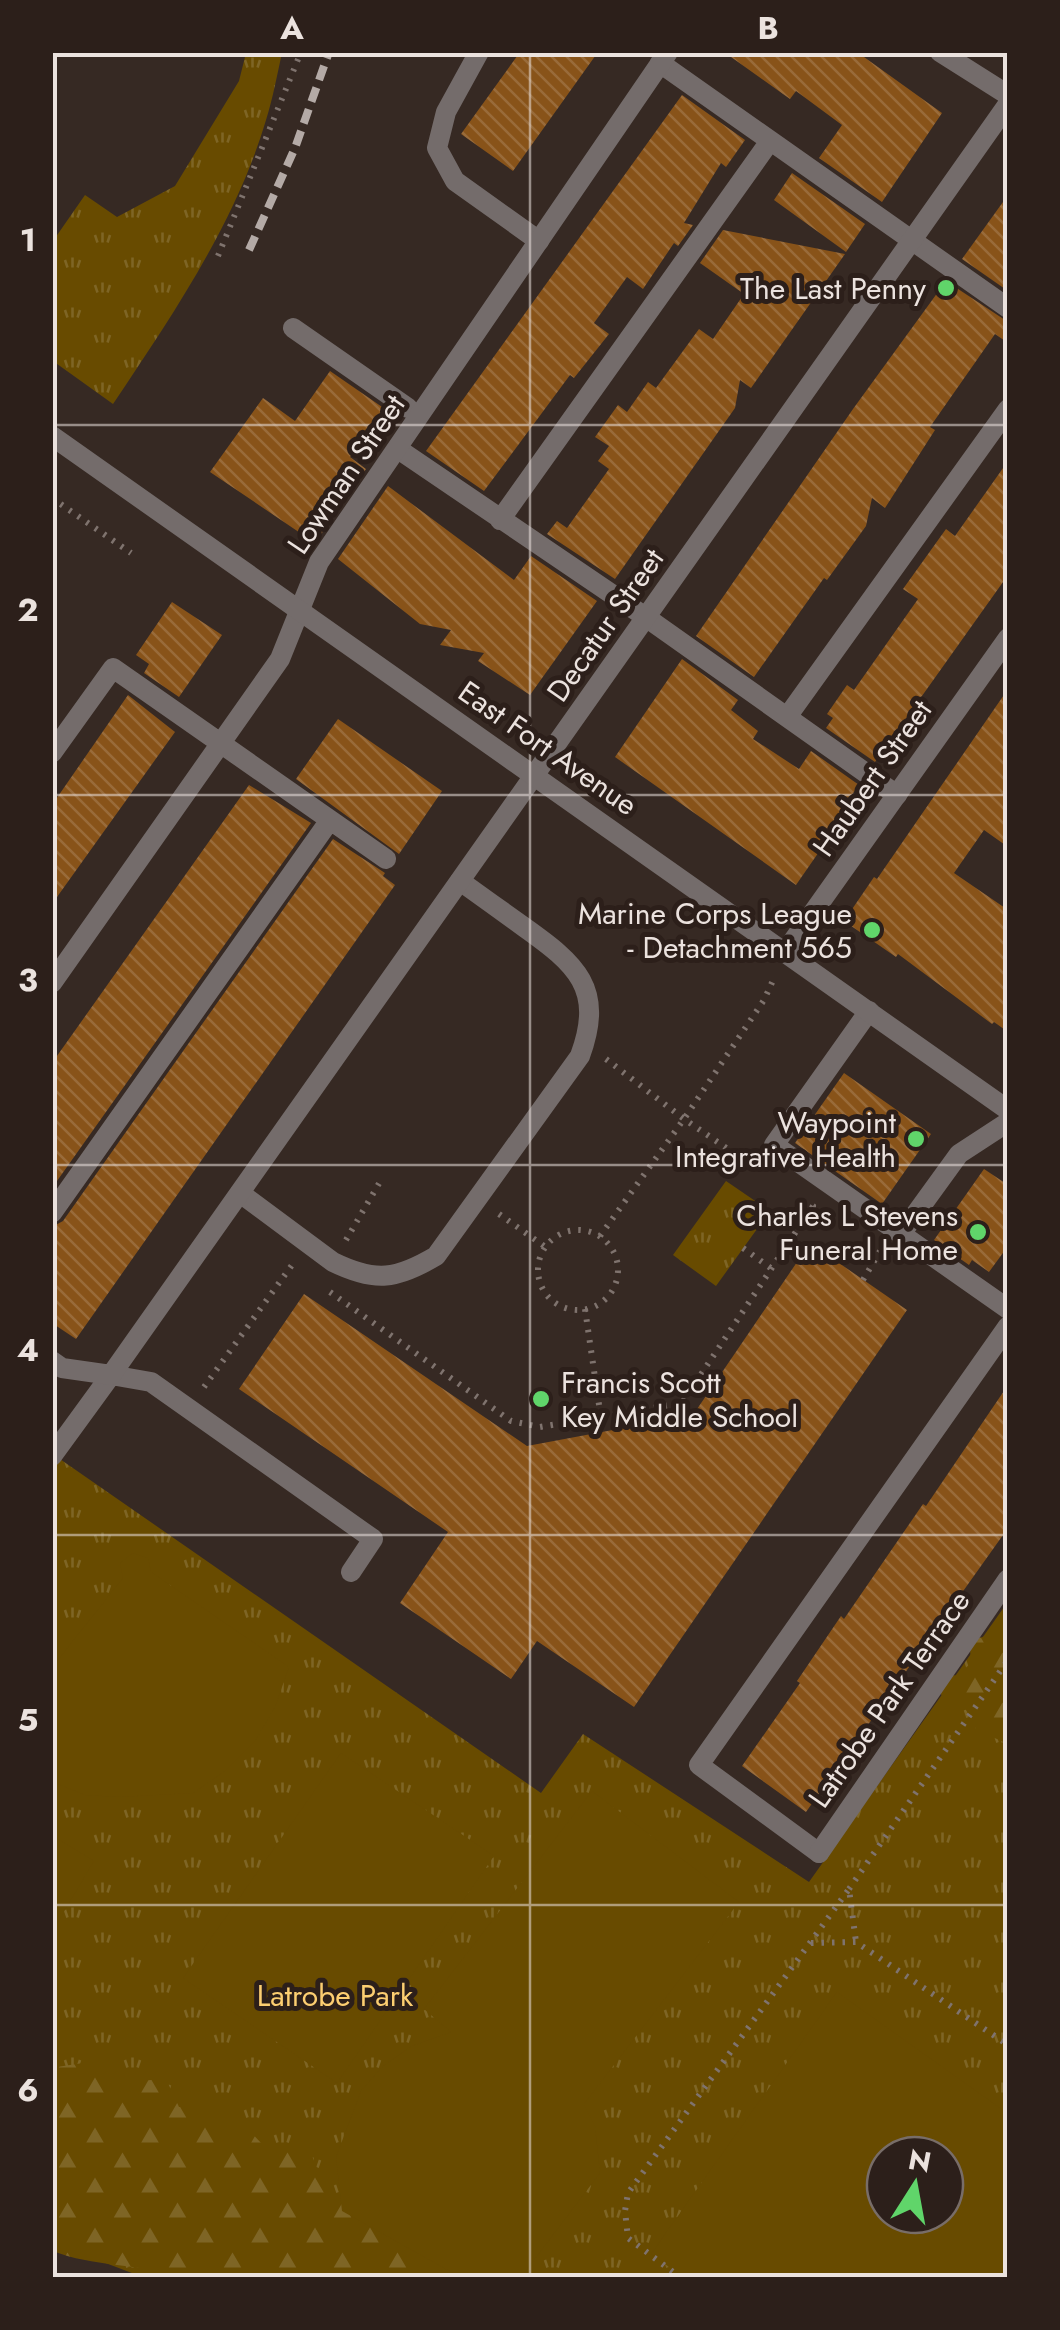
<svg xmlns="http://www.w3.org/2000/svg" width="1060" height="2330" viewBox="0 0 1060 2330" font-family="Jost,sans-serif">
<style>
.grass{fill:url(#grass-tufts);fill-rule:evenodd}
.forest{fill:url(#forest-firs)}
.garden{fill:#684b00;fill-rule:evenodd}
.building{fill:url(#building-back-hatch)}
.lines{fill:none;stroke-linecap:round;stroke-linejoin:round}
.path{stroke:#7f736e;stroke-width:6;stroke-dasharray:2.5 8;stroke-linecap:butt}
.service{stroke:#746c6b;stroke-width:20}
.minor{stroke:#746c6b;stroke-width:20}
.tertiary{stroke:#746c6b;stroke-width:20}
.rail{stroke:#b4aaa6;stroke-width:8;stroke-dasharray:15 8;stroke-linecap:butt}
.grid{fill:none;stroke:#ebe2de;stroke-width:2.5;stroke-opacity:0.55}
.poi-dot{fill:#60d56a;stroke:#2c1f1a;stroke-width:4}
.labels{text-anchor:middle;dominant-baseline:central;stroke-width:10;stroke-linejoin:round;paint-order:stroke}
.poi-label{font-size:30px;fill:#ebe2de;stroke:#2c1f1a;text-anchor:end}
.street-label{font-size:30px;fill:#ebe2de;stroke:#2c1f1a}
.park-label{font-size:30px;fill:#fcce71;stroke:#2c1f1a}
.neatline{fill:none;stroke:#ebe2de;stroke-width:4}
.grid-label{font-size:32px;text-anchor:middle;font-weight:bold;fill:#ebe2de}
</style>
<defs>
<pattern id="grass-tufts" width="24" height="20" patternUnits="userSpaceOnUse" patternTransform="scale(2.5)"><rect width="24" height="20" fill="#684b00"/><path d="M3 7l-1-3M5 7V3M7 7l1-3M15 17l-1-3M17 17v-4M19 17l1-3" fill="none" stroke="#7e6525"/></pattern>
<pattern id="forest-firs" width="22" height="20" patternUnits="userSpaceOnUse" patternTransform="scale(2.5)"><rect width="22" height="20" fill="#684b00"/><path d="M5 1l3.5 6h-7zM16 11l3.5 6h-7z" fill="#7e6525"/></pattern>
<pattern id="building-back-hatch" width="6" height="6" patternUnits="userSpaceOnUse" patternTransform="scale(2.5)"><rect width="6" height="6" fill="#885319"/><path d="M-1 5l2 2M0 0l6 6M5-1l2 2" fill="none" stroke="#996b3a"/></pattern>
</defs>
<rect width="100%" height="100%" fill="#362923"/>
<path class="grass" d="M246,53h36c-5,22 -9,45 -16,67 -30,102 -94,196 -153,284l-60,-43v-120l32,-46 32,22 58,-31 64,-105z
M726,1181l44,30 -54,75 -43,-31z
M57,1457l484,336 42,-59 226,148 198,-279v674l-862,1 -92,-35 -1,-780zM885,2155h60v60h-60z"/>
<path class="forest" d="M1007,1630v114c-16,-10 -36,-9 -38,-31l-7,-7 -18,-6 -6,-12 10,-12 10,-1 13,-12 -1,-14 9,-11z
M83,2063l24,3 30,15 29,-2 13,28 26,-1 15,18 27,4 14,15 19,1 31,9 14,36 93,52 33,36h-273c-41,-14 -85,-10 -125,-26l-1,-186 5,2z"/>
<path class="garden" d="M133,1553l15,5 3,14 138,95 -14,40 -20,34 -30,30 -32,22 -74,4 -34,-2 -32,-13v-116l70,-88 -3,-15z
M341,1753l153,103 -157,227 -154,-105z
M592,1791l147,111 -155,202 11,22 5,47 -79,104h-61l-118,-66 -6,-54 25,-66 22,-25 29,-20 39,-14 -27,-23z
M53,1836l41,25 -41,69z
M837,1992l170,121v164h-324l-32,-23zM945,2155v60h-60v-60z"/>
<path class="building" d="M520,52h78l-85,119 -52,-37z
M724,52h133l85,61 -60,89 -63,-44 23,-33 -46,-34 -6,8z
M682,95l63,45 -19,27 -5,-4 -37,60 9,2 -15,21 -4,-3 -31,46 -16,-12 -33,46 15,11 -35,44 -4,-3 -86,116 -58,-40z
M792,173l73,51 -19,28 -72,-52z
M1008,195v96l-46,-32z
M723,230l122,24 -94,134 -11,-8 -5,28 -120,171 -68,-45 10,-13 10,7 42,-59 -11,-8 11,-15 -14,-9 23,-32 9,7 21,-30 8,6 43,-59 14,10 31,-45 -44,-31z
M946,281l62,41v21l-13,-9 -65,93 5,3 -50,78 -13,-10 -6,28 -39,54 -3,-2 -70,99 -58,-41 157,-227z
M330,371l55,38 -35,48 16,12 -51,74 -105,-71 53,-74 32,23z
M1008,461v114l-133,187 -49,-34 7,-10 -6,-4 20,-29 7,5 64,-91 -15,-10 43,-60 9,7z
M388,486l126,94 17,-24 66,45 -67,94 -52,-34 6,-8 -44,-8 11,-15 -31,-6 -82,-65z
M172,602l50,33 -43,62 -35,-24 5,-9 -13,-9z
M682,659l56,41 -7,10 27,21 -5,8 46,30 12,-18 48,34 -16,22 5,3 -52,75 -181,-128z
M1008,689v158l-24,-17 -30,43 54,37v122l-14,-10 -2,2 -94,-70 -2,3 -52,-36 30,-44 3,2z
M128,695l47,37 -123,172v-99z
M338,719l104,72 -43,63 -103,-75z
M249,785l62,38 -259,365v-125z
M333,839l52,34 -2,3 12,9 -319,454 -24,-16v-96l11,-6z
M844,1073l87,61 -49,70 -87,-61z
M984,1169l24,16v61l-19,26 -17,-12 -3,5 -35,-25z
M810,1243l97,67 -273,397 -97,-66 -26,38 -111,-76 48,-71 -209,-143 65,-95 223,152 166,-31z
M1008,1385v143l-202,284 -64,-46 58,-83 -3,-2 44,-65 3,3 79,-115 3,2z"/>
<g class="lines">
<path class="path" d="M218,256l83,-204
M52,498l79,55
M606,1059l78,60 73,50
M499,1214l45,32
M538 1270a40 40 0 1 1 80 0a40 40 0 1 1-80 0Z
M600,1236l84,-117 80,-119 11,-24
M346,1240l35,-60
M743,1248l29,21
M863,1280l17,-29
M330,1292l181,129 29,6 142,-24 131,-197 -4,-3
M585,1309l18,123
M204,1387l88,-122
M849,1889l159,-229
M811,1943l45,-1 152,103
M681,2278l-53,-40 -3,-27 3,-18 221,-304 7,53"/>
<path class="service" d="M479,52l-33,60 -9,36 18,33 84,60
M660,63l348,245
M293,328l115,80
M398,449l249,169 250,177
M500,520l270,-379
M787,717l221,-308
M869,1011l-95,134 234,164
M240,1193l93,69c43,21 64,17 103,-6l144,-200c25,-68 -4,-92 -56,-129 -21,-15 -43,-31 -64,-46
M52,1456l59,-81 40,7 222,157 -22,33
M819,1853l-120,-88 309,-439"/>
<path class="minor" d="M940,52l68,43
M52,753l61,-85 273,191
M785,952l223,-314
M52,983l228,-324 39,-97 349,-510
M52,1213l278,-393
M901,1234l58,-80 49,-32
M52,1361l10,7 49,7 897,-1271
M819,1853l189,-274"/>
<path class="tertiary" d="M52,436l956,674"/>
<path class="rail" d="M249,250l46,-102 34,-96"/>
</g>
<path class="grid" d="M530,52v2226M52,425h956M52,795h956M52,1165h956M52,1535h956M52,1905h956"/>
<g class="poi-dot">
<circle cx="946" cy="288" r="10"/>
<circle cx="872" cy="930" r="10"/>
<circle cx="916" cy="1139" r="10"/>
<circle cx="978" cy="1232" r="10"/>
<circle cx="541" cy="1399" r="10"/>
</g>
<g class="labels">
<g class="poi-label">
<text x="926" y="288">The Last Penny</text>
<text x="852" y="913">Marine Corps League<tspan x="852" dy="34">- Detachment 565</tspan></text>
<text x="896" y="1122">Waypoint<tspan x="896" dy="34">Integrative Health</tspan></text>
<text x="958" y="1215">Charles L Stevens<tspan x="958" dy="34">Funeral Home</tspan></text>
<text x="561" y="1382" text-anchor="start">Francis Scott<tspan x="561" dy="34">Key Middle School</tspan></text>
</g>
<g class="street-label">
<text transform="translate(346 474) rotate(-56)">Lowman Street</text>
<text transform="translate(605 625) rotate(-55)">Decatur Street</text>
<text transform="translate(548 748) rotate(35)">East Fort Avenue</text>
<text transform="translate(872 778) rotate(-55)">Haubert Street</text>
<text transform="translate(889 1699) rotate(-55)">Latrobe Park Terrace</text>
</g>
<g class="park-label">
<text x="335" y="1995">Latrobe Park</text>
</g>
</g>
<rect width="1060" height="2330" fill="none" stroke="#2c1f1a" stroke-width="110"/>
<g transform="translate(915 2185) rotate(11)"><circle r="48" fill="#2c1f1a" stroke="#786d68" stroke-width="2.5"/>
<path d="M0-8L18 38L0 25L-18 38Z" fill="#60d56a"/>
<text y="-15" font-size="28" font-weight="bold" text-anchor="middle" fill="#ebe2de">N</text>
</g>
<rect x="55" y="55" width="950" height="2220" class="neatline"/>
<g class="grid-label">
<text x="292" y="39">A</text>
<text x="768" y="39">B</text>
<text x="28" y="251">1</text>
<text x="28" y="621">2</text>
<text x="28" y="991">3</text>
<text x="28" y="1361">4</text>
<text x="28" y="1731">5</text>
<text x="28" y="2101">6</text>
</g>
</svg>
